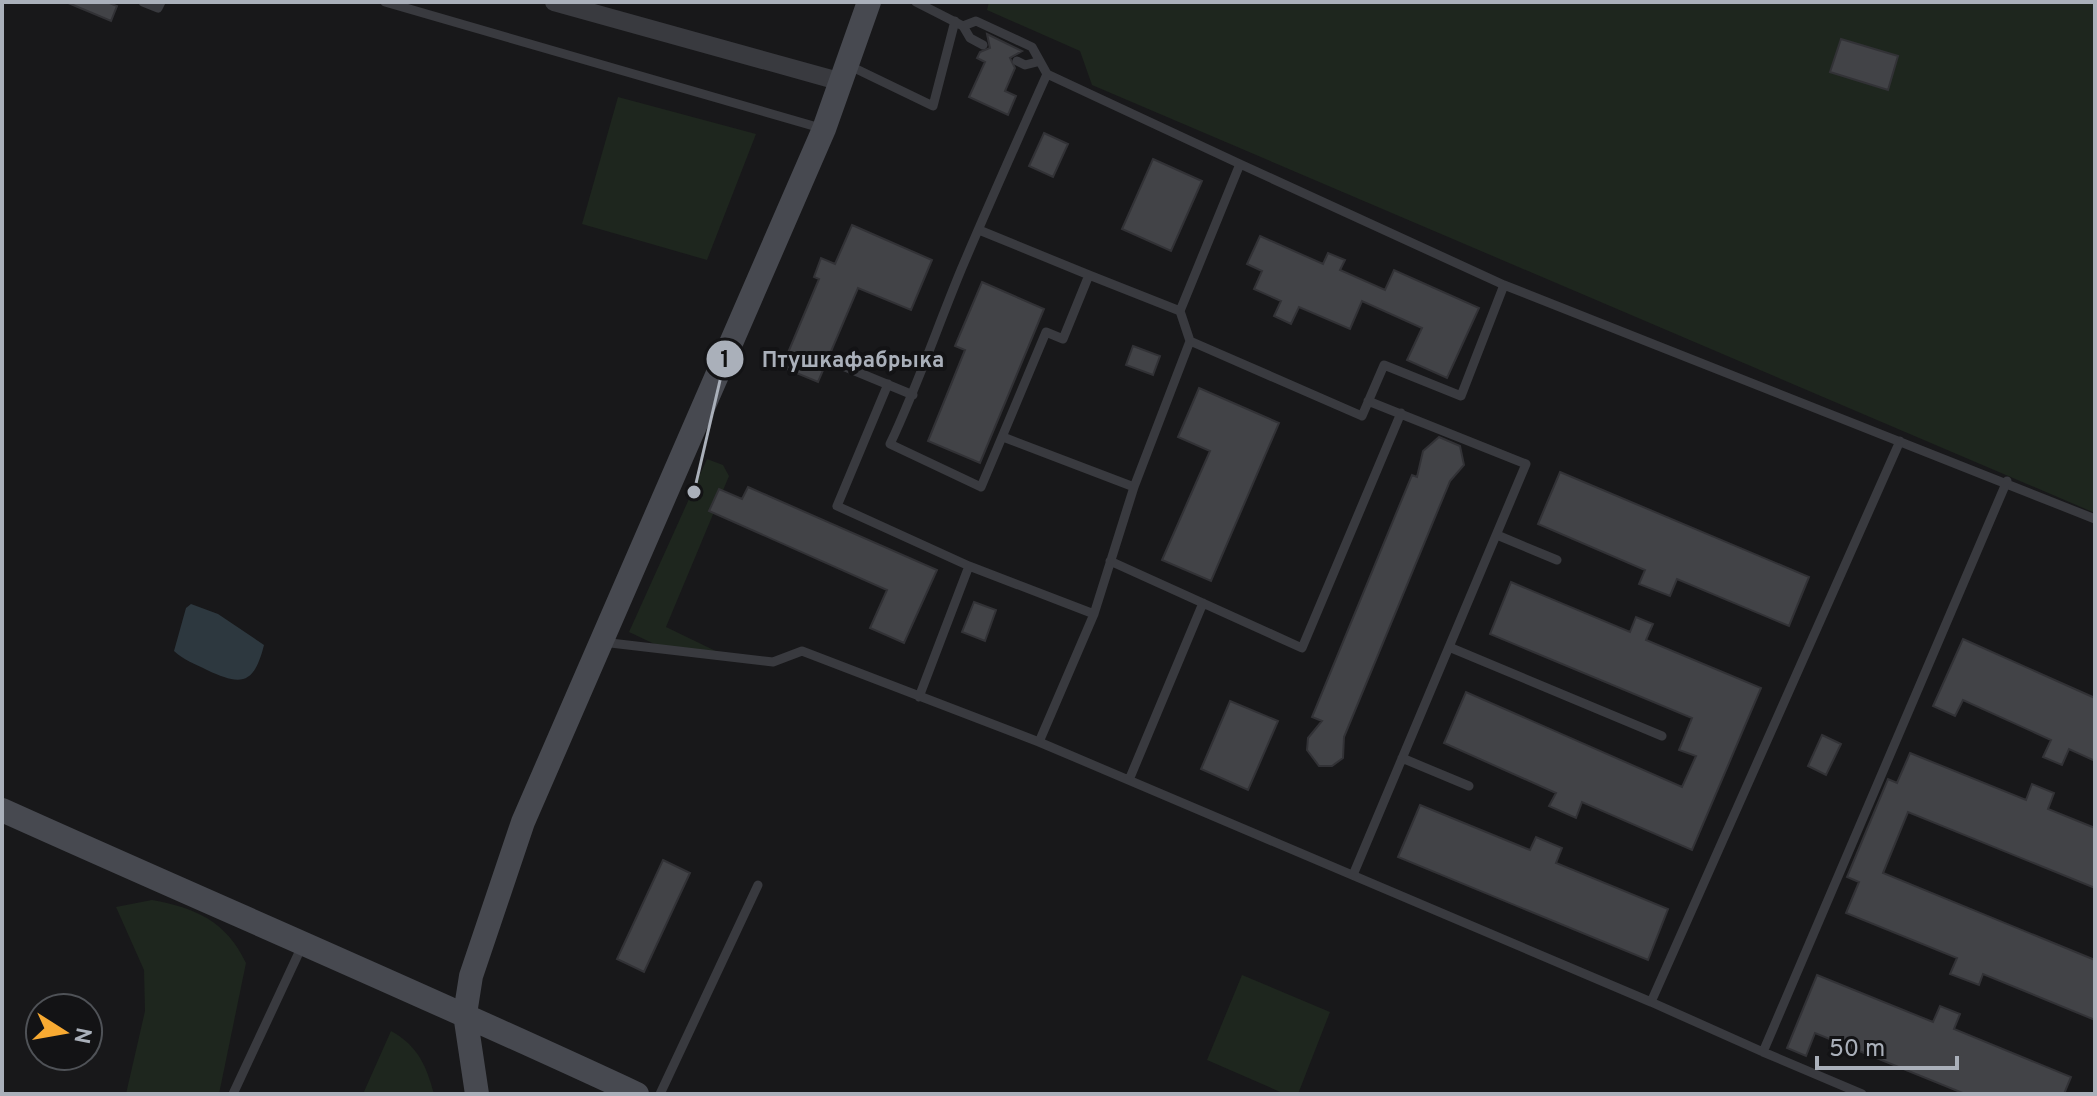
<svg xmlns="http://www.w3.org/2000/svg" width="2097" height="1096" viewBox="0 0 2097 1096" font-family="Overpass,sans-serif">
<style>
.green{fill:#1e261e}
.water{fill:#2d383f}
.building{fill:#424347;stroke:#323236;stroke-width:2}
.lines{fill:none;stroke-linecap:round;stroke-linejoin:round}
.service{stroke:#393a3f;stroke-width:9}
.minor{stroke:#393a3f;stroke-width:18}
.secondary{stroke:#474950;stroke-width:24}
.leader{fill:none;stroke:#aab0ba;stroke-width:3}
.callout-dot{fill:#aab0ba;stroke:#131315;stroke-width:3}
.mark-label{font-size:24px;text-anchor:middle;font-weight:bold;fill:#111}
.callout-label{font-size:22px;text-anchor:middle;font-weight:bold;fill:#aab0ba;stroke:#131315;stroke-width:8;stroke-linejoin:round;paint-order:stroke}
</style>
<rect width="100%" height="100%" fill="#18181a"/>
<path class="green" d="M989,2h1106v511l-1003,-428 -12,-34 -93,-41z
M618,97l138,37 -49,126 -125,-36z
M707,459l16,6 6,11 -63,151 60,29 -61,-7 -36,-17z
M152,900c44,8 74,21 94,63l-27,131h-93l19,-83 -1,-41 -28,-63z
M1242,975l88,37 -32,82h-13l-78,-34z
M391,1031c27,15 35,34 43,63h-71z"/>
<path class="water" d="M191,604l27,10 46,31c-10,40 -23,41 -57,25 -12,-6 -23,-10 -33,-19l12,-43z"/>
<path class="building" d="M66,2h41l10,4 -6,15z
M987,34l35,17 -12,7 5,10 -10,23 11,5 -8,19 -39,-18 16,-35 -8,-4 3,-6 10,-4z
M1841,39l57,17 -10,34 -58,-18z
M1044,133l24,11 -15,33 -24,-11z
M1153,159l49,22 -31,70 -49,-22z
M852,225l80,35 -21,50 -53,-22 -40,94 -36,-15 37,-88 -5,-2 7,-19 14,6z
M1260,236l63,28 5,-11 17,7 -5,10 45,20 9,-20 85,38 -32,70 -40,-18 15,-32 -60,-27 -12,28 -51,-22 -8,17 -17,-8 7,-15 -27,-12 8,-18 -15,-7z
M982,282l62,27 -64,154 -52,-22 37,-91 -10,-4z
M1133,346l27,10 -7,19 -27,-10z
M1199,388l80,35 -68,158 -49,-21 48,-109 -32,-14z
M1439,437l21,9 4,19 -14,16 -106,256 -1,21 -11,8h-13l-12,-16 1,-12 14,-17 -10,-4 100,-242 5,2 6,-26z
M1560,472l249,105 -20,49 -112,-47 -7,17 -31,-12 6,-14 -107,-46z
M748,487l189,83 -33,73 -34,-15 17,-38 -178,-79 10,-22 23,10z
M1511,582l119,50 6,-15 17,7 -7,16 115,48 -69,162 -110,-48 -6,16 -27,-12 7,-13 -112,-50 22,-51 216,95 14,-31 -17,-6 13,-32 -202,-84z
M974,602l22,8 -11,31 -23,-9z
M1963,639l132,59v63l-26,-12 -7,16 -19,-8 8,-17 -88,-40 -8,16 -22,-10z
M1230,701l48,20 -30,69 -47,-21z
M1822,735l19,9 -15,31 -18,-9z
M1910,753l116,47 6,-16 22,9 -6,16 47,19v60l-187,-76 -25,61 212,87v60l-112,-46 -4,11 -29,-11 7,-16 -111,-45 13,-31 -12,-5 41,-98 9,4z
M1420,805l110,45 6,-13 26,11 -6,15 112,46 -20,51 -250,-103z
M663,860l27,13 -46,99 -27,-13z
M1817,975l116,47 7,-16 20,8 -6,15 117,48 -7,17h-99l-150,-61 -9,23 -19,-8z"/>
<g class="lines">
<path class="service" d="M143,2l15,6 3,-6
M385,2l439,127
M916,2l47,24 7,12 13,7
M963,26l13,-5 56,26 15,27 193,90
M1017,61l8,4 12,-3
M848,65l85,41 22,-85
M979,230l110,45 -26,64 -17,-7 -65,155 -91,-43c27,-57 47,-116 71,-174 28,-66 57,-131 86,-196
M1089,275l91,36
M1504,285l-43,111 -77,-31 -22,51 -172,-75 -10,-30 60,-147 264,121 591,234
M838,364l75,31
M888,384l-51,122 132,60
M1003,437l131,50 56,-146
M1900,441l-249,561 112,50 244,-571
M1134,487l-40,127 -55,128 612,260
M1497,535l60,25
M1110,561l192,87 99,-235
M602,642l171,20 29,-11 237,91
M1449,647l213,89
M919,697l50,-131 125,48
M1402,758l67,28
M1129,780l74,-177
M1353,875l173,-411 -158,-63
M1763,1052l99,42
M233,1094l69,-148
M660,1094l98,-209"/>
<path class="minor" d="M554,2l288,80"/>
<path class="secondary" d="M2,810c211,95 425,186 635,284
M477,1094l-12,-80 6,-38 52,-154 301,-693 45,-127"/>
</g>
<path class="leader" d="M694 492L725 359"/>
<g class="callout-dot">
<circle cx="694" cy="492" r="8"/>
<circle cx="725" cy="359" r="20"/>
</g>
<g class="mark-label">
<text x="725" y="367">1</text>
</g>
<g class="callout-label">
<text x="853" y="367">Птушкафабрыка</text>
</g>
<rect width="2097" height="1096" fill="none" stroke="#aab0ba" stroke-width="8"/>
<g transform="translate(64 1032) rotate(101)"><circle r="38" fill="#131315" stroke="#4f5257" stroke-width="2"/>
<path d="M0-6L14 30L0 20L-14 30Z" fill="#f8aa32"/>
<text y="-12" font-size="22" font-weight="bold" text-anchor="middle" fill="#aab0ba">N</text>
</g>
<path d="M1817 1056v12h140v-12" fill="none" stroke="#aab0ba" stroke-width="4"/>
<text x="1829" y="1056" font-size="24" fill="#aab0ba" stroke="#131315" stroke-width="6" paint-order="stroke">50 m</text>
</svg>
